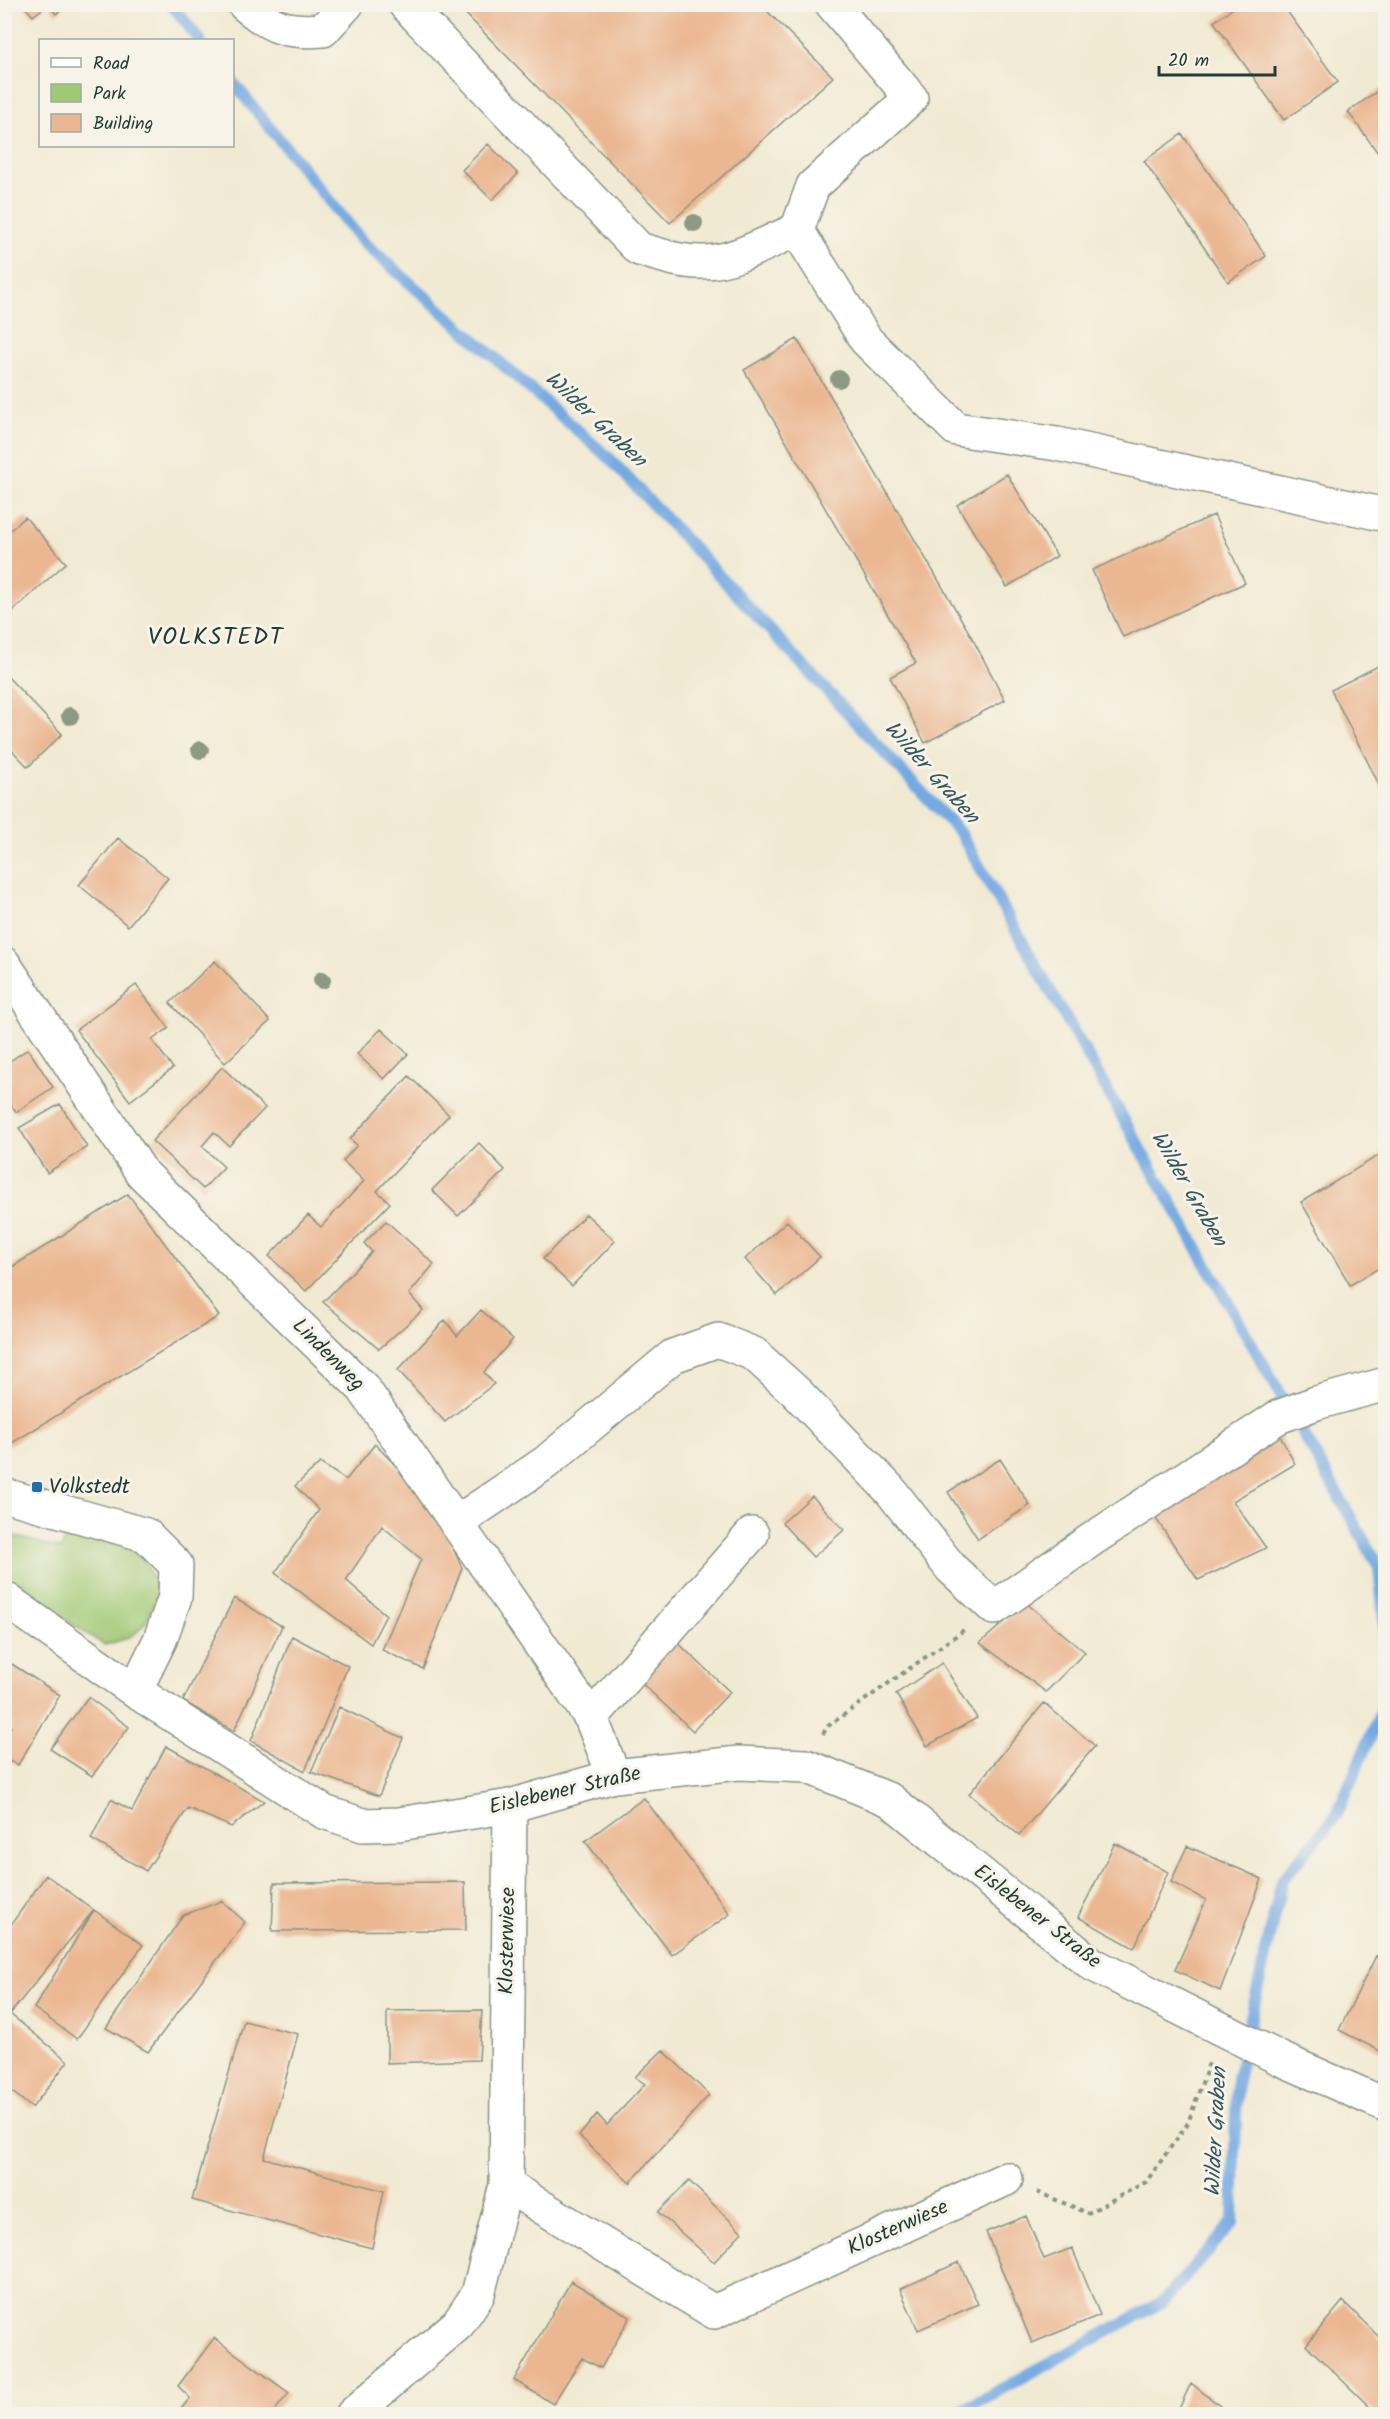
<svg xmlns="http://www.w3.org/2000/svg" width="1390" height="2419" viewBox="0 0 1390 2419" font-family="Kalam,sans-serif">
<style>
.green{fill:#a0c976;stroke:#608355;stroke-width:1.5}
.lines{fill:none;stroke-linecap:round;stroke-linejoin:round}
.stream{stroke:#75a9e2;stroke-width:12}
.building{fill:#ebb792}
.minor-casing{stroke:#889484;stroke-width:36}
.major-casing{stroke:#889484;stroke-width:36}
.path{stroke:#889484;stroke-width:4;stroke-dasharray:4.5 4.5;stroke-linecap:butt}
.minor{stroke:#fff;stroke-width:33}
.major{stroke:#fff;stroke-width:33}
.tree{fill:#8c9a83}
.poi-dot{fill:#1f6fb2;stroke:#f7f3e8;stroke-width:2}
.labels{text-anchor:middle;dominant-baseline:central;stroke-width:6;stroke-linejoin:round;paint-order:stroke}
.street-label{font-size:21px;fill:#1f3d34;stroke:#f7f3e8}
.poi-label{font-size:21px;fill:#1f3d34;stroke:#f7f3e8;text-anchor:start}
.water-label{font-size:22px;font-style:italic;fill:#345860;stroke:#f7f3e8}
.quarter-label{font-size:24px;letter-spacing:1.5px;fill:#1f3d34;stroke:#f7f3e8}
</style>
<rect width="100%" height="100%" fill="#f7f3e8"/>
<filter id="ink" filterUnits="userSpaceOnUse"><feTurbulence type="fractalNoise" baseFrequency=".0167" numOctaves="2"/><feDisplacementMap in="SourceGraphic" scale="12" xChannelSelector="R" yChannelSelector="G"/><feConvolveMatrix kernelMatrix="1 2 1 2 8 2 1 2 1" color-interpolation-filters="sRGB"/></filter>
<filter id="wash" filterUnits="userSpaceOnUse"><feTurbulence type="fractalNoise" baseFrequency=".008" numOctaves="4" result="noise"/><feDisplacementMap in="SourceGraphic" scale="24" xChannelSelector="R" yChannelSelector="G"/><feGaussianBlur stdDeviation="1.35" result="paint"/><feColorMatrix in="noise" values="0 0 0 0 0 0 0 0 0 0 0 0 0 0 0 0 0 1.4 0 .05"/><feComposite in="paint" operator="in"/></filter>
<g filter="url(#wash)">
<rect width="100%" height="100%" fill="#f1ead3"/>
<path class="green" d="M69,1528l57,16 20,19 12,30c-14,36 -16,43 -54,52l-99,-65 -1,-47 57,16z"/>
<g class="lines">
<path class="stream" d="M171,4l29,36
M232,81l130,160 248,218 351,375 418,733 7,75
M955,2414l209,-113 69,-79 4,-142 45,-200 54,-64 50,-116"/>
</g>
<g id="blocks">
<path class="building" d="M48,4h19l-11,10z
M456,4h304l73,73 -163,146z
M1239,4h43l56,78 -54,38 -70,-98z
M23,5h24l-14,11z
M1386,85v79l-38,-52z
M1182,134l84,122 -38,26 -84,-121z
M488,144l30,30 -26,26 -30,-30z
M797,339l173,295 35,66 -80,43 -35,-66 26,-14 -172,-293z
M1007,474l50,82 -50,31 -50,-82z
M1214,515l31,68 -122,54 -31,-67z
M25,517l41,46 -61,55v-83z
M1384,663l2,4v131l-55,-108z
M4,673l58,61 -34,33 -24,-25z
M118,838l50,40 -40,48 -49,-41z
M215,961l55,60 -45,42 -55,-60z
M136,985l33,43 -17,12 21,28 -43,33 -54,-71z
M381,1029l27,25 -24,25 -27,-25z
M28,1049l25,38 -37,25 -12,-17v-30z
M222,1067l43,41 -36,38 -15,-14 -12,14 22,21 -21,22 -51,-48z
M409,1076l40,39 -72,76 13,12 -84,88 -37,-35 39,-41 13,12 43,-46 -21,-20 14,-16 -7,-6z
M60,1104l27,43 -40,26 -28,-45z
M479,1143l26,27 -47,46 -26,-26z
M1386,1151v113l-36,21 -49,-83z
M128,1194l91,122 -215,132v-176z
M586,1214l29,27 -43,45 -29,-27z
M386,1221l48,43 -25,30 14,16 -44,39 -56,-47 49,-50 -8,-9z
M787,1221l33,36 -43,38 -32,-36z
M481,1310l32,29 -29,33 10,12 -49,38 -47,-52 47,-50 12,16z
M1278,1432l17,32 -62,37 33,47 -68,32 -44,-64z
M375,1444l59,62 28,62 -39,101 -41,-19 39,-91 -39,-33 -36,54 40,35 -15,29 -96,-71 44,-63 -24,-24 25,-23 26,17z
M1000,1459l30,46 -52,34 -30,-47z
M812,1496l32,34 -31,27 -31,-34z
M234,1598l48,28 -48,105 -51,-30z
M1026,1603l59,49 -39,40 -66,-49z
M292,1636l56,30 -43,105 -54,-30z
M674,1639l56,53 -37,39 -56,-52z
M4,1659l56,36 -42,70 -14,-6v-22l7,-10 -7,-4z
M942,1663l35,55 -50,28 -31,-52z
M88,1697l41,30 -37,49 -42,-27z
M1044,1703l51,43 -76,89 -50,-41z
M339,1707l64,31 -24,58 -68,-24z
M166,1746l98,55 -33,26 -43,-19 -42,63 -55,-32 20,-40 21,12z
M644,1798l86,116 -58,41 -87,-114z
M1115,1843l53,29 -34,76 -56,-31z
M1187,1846l75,33 -42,112 -45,-21 31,-70 -35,-18z
M46,1875l48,35 49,35 -66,94 -43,-31 60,-98 -84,104 58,47 -36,47 -27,-22v-153z
M465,1882l1,48 -194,1 2,-48z
M222,1901l23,21 -97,130 -42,-24 77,-113z
M1376,1956l10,5v93l-47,-24z
M482,2010l-3,50 -92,3v-52z
M244,2021l54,13 -34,124 120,33 -12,57 -180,-48z
M663,2050l46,45 -79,88 -51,-47 18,-22 10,11 38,-41 -10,-7z
M689,2181l53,51 -28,30 -56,-50z
M1026,2216l18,43 28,-11 28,67 -68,28 -46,-111z
M959,2262l19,42 -60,26 -18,-41z
M571,2281l59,36 -29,51 -19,-10 -29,46 -39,-24z
M1343,2301l43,43v62l-9,8 -71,-69z
M214,2338l75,55 -17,21h-95l13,-16 -12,-12z
M1191,2383l39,31h-45l-6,-5z"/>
</g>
</g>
<g filter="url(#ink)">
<use href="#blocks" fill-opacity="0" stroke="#889484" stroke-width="1.5"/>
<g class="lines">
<g class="minor-casing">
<path id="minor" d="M244,4c28,24 43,29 79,26l24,-26
M405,4l234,245c21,6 43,14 65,13 31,0 65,-21 93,-32
M832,4l79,94 -98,88 -16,44 69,110 90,89 101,15 329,71
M4,964l138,209 221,215 228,330 23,58
M4,1495l142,40 30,30 -1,32 -15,43 -25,51
M456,1523l89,-60 128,-107 45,-16 36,14 42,38 94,98 61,78 43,40 97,-68 187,-123 38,-14 70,-19
M591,1718l161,-184
M506,2185l208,127 292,-133
M353,2414l105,-90 20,-30 28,-109 4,-379"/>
</g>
<g class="major-casing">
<path id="major" d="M4,1598l131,93 189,121 39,13 36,-1 111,-18 104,-30 125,-13 67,3 84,34 202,164 189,95 105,46"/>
</g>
<path class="path" d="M823,1734l5,-8 136,-96
M1037,2192l51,21 58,-31 42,-59 21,-60"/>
<use href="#minor" class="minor"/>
<use href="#major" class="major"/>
</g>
<g class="tree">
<circle cx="694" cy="223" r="9"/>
<circle cx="839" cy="379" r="9"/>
<circle cx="70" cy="716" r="9"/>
<circle cx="200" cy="750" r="9"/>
<circle cx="322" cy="980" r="9"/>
</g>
</g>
<rect class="poi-dot" x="31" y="1481" width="12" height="12" rx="3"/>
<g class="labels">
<g class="street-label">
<text transform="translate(328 1355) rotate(45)">Lindenweg</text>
<text transform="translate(565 1791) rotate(-13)">Eislebener Straße</text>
<text transform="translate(1037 1917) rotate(38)">Eislebener Straße</text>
<text transform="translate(508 1941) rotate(-89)">Klosterwiese</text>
<text transform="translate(898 2228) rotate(-24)">Klosterwiese</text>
</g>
<g class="poi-label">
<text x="49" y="1487">Volkstedt</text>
</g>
<g class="water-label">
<text transform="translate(595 420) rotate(43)">Wilder Graben</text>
<text transform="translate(931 773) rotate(48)">Wilder Graben</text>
<text transform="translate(1188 1189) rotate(60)">Wilder Graben</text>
<text transform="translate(1217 2132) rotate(-87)">Wilder Graben</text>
</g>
<g class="quarter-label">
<text x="216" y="637">VOLKSTEDT</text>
</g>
</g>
<rect width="1390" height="2419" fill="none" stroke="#f7f3e8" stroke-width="24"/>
<rect x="39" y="39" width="195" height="108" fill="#f7f3e8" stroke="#a1aaa0" stroke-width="1.5"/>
<rect x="51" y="58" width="30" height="9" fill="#ffffff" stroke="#a1aaa0" stroke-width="1.5"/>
<text x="93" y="69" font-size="18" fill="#1f3d34">Road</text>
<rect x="51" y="84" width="30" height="18" fill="#a0c976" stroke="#a1aaa0" stroke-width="1.5"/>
<text x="93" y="99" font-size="18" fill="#1f3d34">Park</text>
<rect x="51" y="114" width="30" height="18" fill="#ebb792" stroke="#a1aaa0" stroke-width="1.5"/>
<text x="93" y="129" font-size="18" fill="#1f3d34">Building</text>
<path d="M1159 66v9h116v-9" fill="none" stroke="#1f3d34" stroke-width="3"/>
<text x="1168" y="66" font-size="18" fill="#1f3d34" stroke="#f7f3e8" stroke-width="4.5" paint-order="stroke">20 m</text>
</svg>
